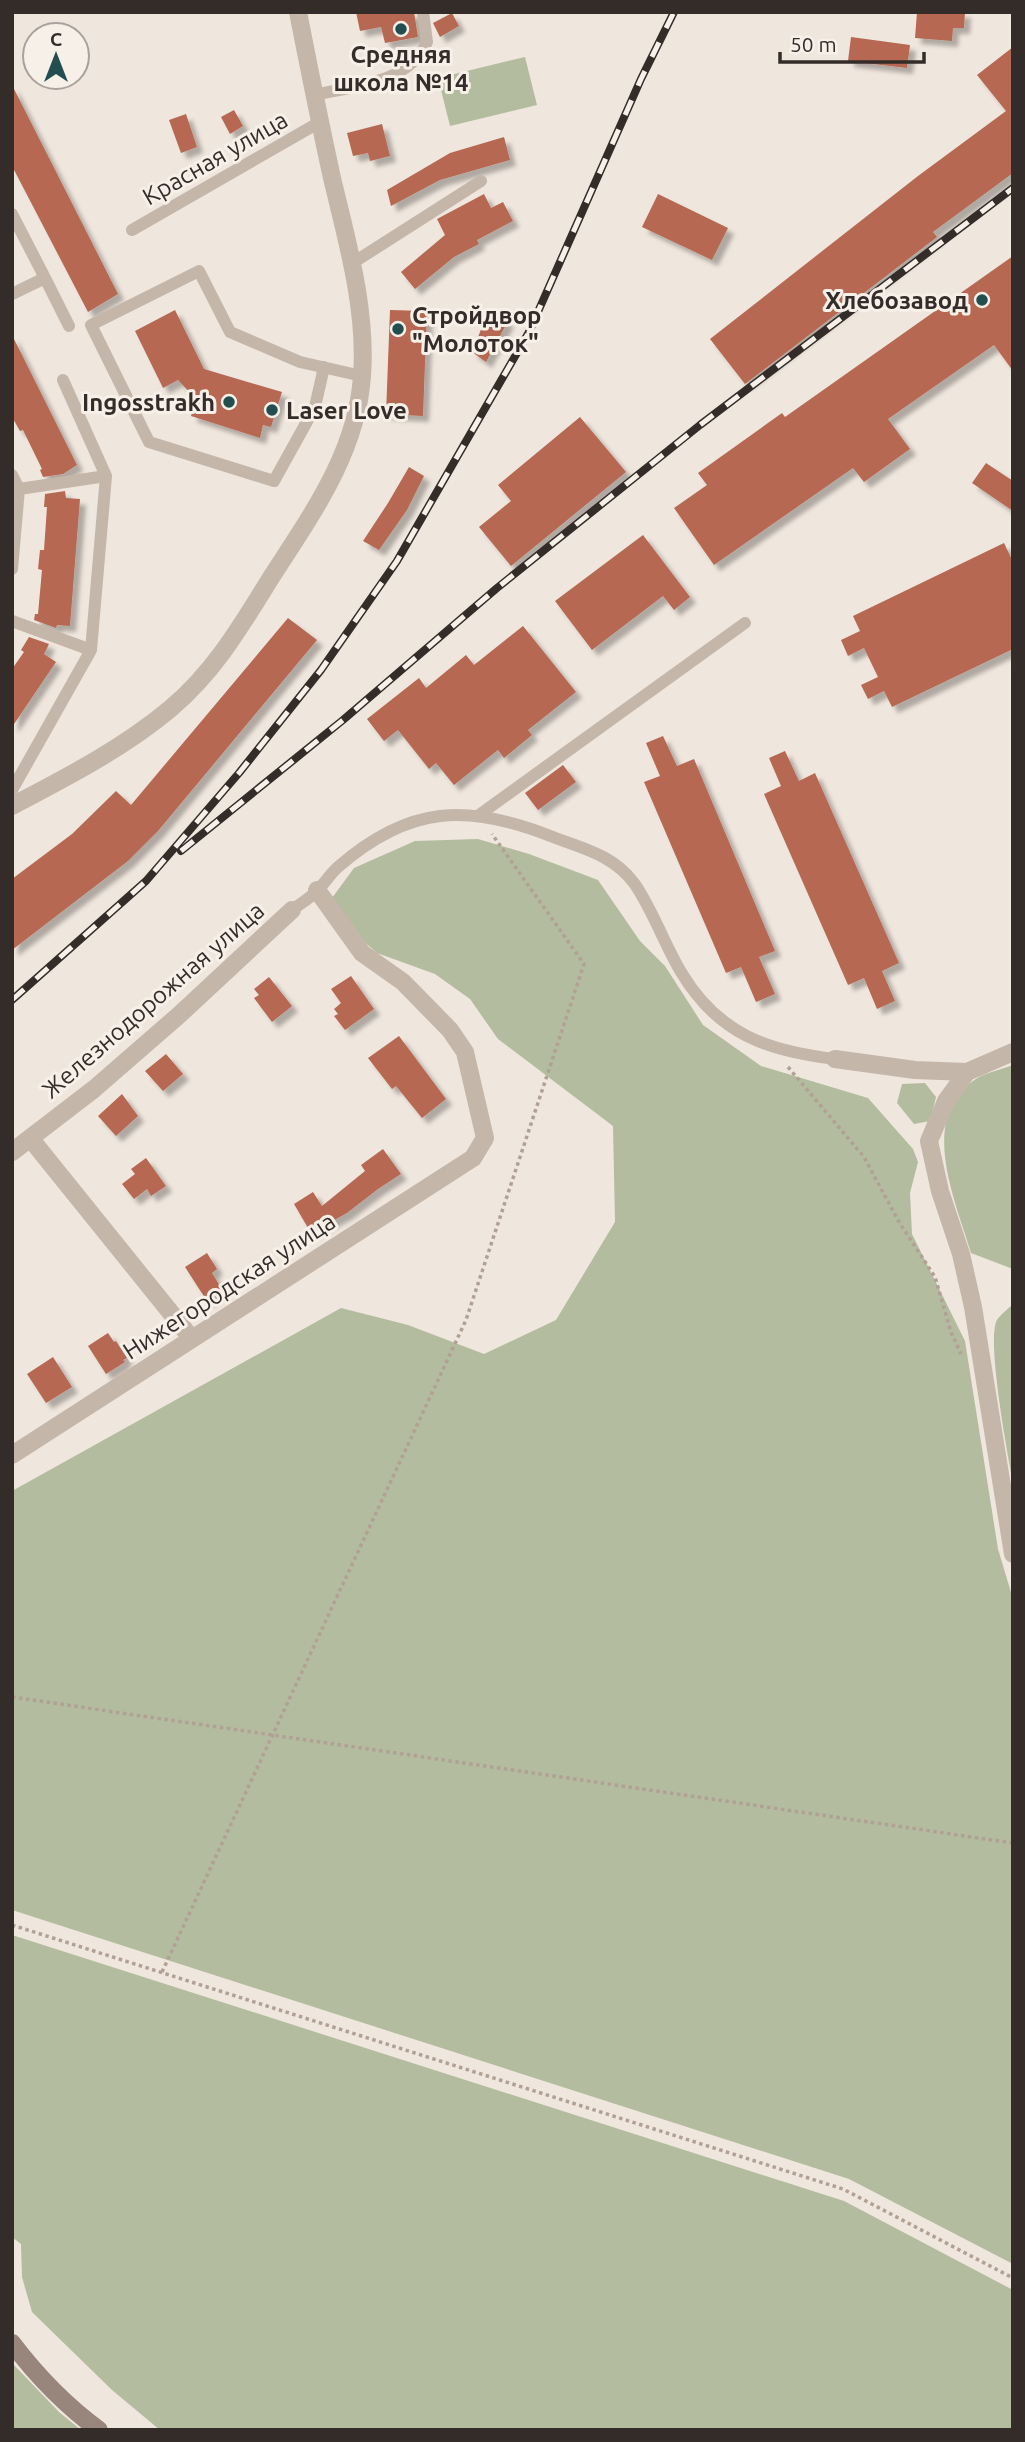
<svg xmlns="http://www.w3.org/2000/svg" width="1025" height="2442" viewBox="0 0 1025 2442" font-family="Ubuntu,sans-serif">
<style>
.green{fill:#b3bc9e}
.building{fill:#b66853;filter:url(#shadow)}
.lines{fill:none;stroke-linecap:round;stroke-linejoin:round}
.path{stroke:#b1a094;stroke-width:3.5;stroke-dasharray:3.5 3.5;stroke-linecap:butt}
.service{stroke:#c5b6aa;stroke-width:12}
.minor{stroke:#c5b6aa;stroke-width:18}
.tertiary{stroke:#c5b6aa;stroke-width:18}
.secondary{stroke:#98857c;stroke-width:18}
.rail-casing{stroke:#342c29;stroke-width:8}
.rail{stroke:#f7f0e8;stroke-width:5;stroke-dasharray:16;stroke-linecap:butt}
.poi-dot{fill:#234e50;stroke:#f7f0e8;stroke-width:2.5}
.labels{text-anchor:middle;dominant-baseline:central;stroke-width:6;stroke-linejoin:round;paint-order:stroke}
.poi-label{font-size:24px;font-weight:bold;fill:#342c29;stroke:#f7f0e8;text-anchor:end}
.street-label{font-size:24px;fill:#342c29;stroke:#f7f0e8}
</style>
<defs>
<filter id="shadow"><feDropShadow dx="6" dy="6" stdDeviation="2" flood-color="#0004"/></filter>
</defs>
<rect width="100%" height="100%" fill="#efe6dd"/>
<path class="green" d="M525,57l12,48 -87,21 -12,-48z
M478,839l51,15 69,26 42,61 25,25 38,59 58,41 107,32 45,51 5,13 -8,31 2,41 53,107 33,208 15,50v665l-164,-85 -837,-269v-419l329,-183 67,17 76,29 72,-34 59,-98 -2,-96 -115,-87 -28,-40 -35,-25 -58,-21 -26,-23 -19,-32 22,-30 61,-27z
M1013,1065v204l-42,-16c-15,-51 -53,-133 2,-172 10,-8 27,-11 40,-16z
M925,1083l11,14 -6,24 -16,3 -17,-21 5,-19z
M1013,1304v179c-5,-27 -27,-144 -16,-163 4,-6 11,-11 16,-16z
M12,1935l832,266 169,89v140h-853l-48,-40 -80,-78 -10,-35 -1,-33 -9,-7z
M12,2363l47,49 22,18h-69z"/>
<path class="building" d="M356,12h58l4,25 -33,6 -4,-16 -21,4z
M917,12h48l-1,16h-11l-1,13 -37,-3z
M452,13l7,13 -19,11 -7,-14z
M851,37l59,8 -3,23 -59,-7z
M1013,47v126l-80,59 4,5 -192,147 -35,-45 208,-163 88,-65 -29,-36z
M12,85l106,209 -30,18 -76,-146z
M234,110l9,16 -13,8 -9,-17z
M186,114l11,33 -16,6 -12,-33z
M382,124l8,32 -20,5 -2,-8 -15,3 -6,-23z
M504,137l6,23 -70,20 -49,26 -4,-16 63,-37z
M484,194l7,14 12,-6 10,19 -36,19 2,4 -25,13 -39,32 -14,-17 44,-37 -8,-16z
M658,194l70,34 -16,32 -70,-33z
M1013,256v115l-19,-26 -106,74 22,30 -46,33 -11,-14 -139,97 -40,-57 33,-23 -9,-12 84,-60 3,4z
M175,310l29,59 78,23 -11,35 -8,-2 -3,13 -69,-22 5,-17 -18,-19 -15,8 -28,-57z
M390,310l37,1 -4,105 -37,-2z
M488,312l20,9 -22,41 -14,-10z
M12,335l65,130 -14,9 -20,3 -3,-7 2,-1 -19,-39 -3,1 -8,-14z
M580,417l46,55 -115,94 -32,-39 32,-26 -13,-16z
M986,463l27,18v30l-41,-28z
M409,467l15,9 -17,34 -28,40 -16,-9 25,-38z
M65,491l1,7 14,1 -10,127 -13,-1 -1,3 -22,-8 1,-6h3l4,-44 -4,-1 2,-19h4l3,-43h-3l1,-13z
M643,535l47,62 -16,13 -11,-14 -71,54 -37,-49z
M1004,543l9,19v87l-121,58 -8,-16 -16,8 -7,-14 17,-8 -14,-29 -16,8 -7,-16 19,-9 -7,-15z
M288,618l29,22 -159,191 -30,30 -116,89v-71l60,-45 44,-43 15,14z
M523,626l53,66 -48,38 4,5 -28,23 -6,-8 -44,35 -18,-22 -7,6 -31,-39 -14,11 -17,-22 52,-41 7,10 40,-33 8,10z
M29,637l20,7 -5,10 12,8 -44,65v-58l12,-17 -3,-2z
M663,736l14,30 17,-7 81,192 -16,6 16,37 -19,8 -15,-35 -15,6 -82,-191 16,-6 -14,-33z
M785,751l14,30 16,-8 84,190 -17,8 13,30 -18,8 -13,-31 -16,7 -84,-191 17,-8 -12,-28z
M563,765l13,17 -38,28 -13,-17z
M351,976l23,33 -29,21 -11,-14 4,-2 -4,-5 7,-6 -10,-14z
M269,977l23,29 -20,16 -18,-24 5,-3 -5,-6z
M399,1036l47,63 -24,19 -26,-32 -4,3 -24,-31z
M166,1054l17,20 -20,17 -18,-20z
M122,1094l16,22 -22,20 -18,-20z
M383,1149l18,25 -23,15 -31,24 -36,20 -17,-29 19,-12 9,14 43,-35 -4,-6z
M146,1158l20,28 -15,10 -4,-7 -13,10 -12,-15 13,-10 -4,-5z
M207,1253l10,16 -5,4 11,18 -16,10 -22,-34z
M108,1333l6,9 2,-1 11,17 -4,2 2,2 -19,12 -18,-28z
M53,1357l19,30 -26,16 -19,-29z"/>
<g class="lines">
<path class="path" d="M788,1067l76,90 35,65 36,55 16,55 10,22
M12,1697l1001,146
M12,1925l831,264 170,89
M162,1972l304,-652 118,-356 -92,-130"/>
<path class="service" d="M314,95c39,-9 95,-11 113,-53l-4,-30
M12,214l33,64 -33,16
M132,230l188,-108
M351,264l130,-83
M45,278l24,48
M324,367l-9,40 -41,74 -125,-39 -58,-117 108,-54 31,61 70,30 62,14
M12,475l7,14 -7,80
M19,489l87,-13
M12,621l79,29
M12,790l79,-140 15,-174 -43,-96
M479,815l266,-192
M292,910c8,-6 18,-12 25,-19 8,-8 13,-17 21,-24 71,-62 130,-64 215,-30 31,12 60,18 81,46 19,27 30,61 47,89 37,62 86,79 154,87"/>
<path class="minor" d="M835,1059l80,11 52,2 46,-20
M967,1072l-21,29 -17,40 11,50 21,63 12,53 40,247
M30,1138l162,201
M12,1152l82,-63 84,-73 114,-106
M12,1455l461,-297 12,-20 -20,-86 -15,-22 -47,-48 -41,-29 -45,-63"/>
<path class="tertiary" d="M12,806c55,-29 110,-57 158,-97 45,-38 71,-83 102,-133 40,-62 85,-124 90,-200 5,-66 -15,-135 -30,-198 -12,-55 -23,-110 -34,-166"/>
<path class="secondary" d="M12,2343c25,33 53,62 87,87"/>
<g class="rail-casing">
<path id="rail" d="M181,851l162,-131 154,-132 203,-163 313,-237
M12,1000l134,-119 93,-108 82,-103 76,-109 132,-229 112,-253 33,-67"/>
</g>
<use href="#rail" class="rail"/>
</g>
<g class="poi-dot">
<circle cx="401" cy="29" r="7"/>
<circle cx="982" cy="300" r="7"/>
<circle cx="398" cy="329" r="7"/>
<circle cx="229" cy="402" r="7"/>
<circle cx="272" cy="410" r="7"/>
</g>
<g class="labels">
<g class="poi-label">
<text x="401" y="54" text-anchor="middle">Средняя<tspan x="401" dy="28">школа №14</tspan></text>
<text x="968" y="300">Хлебозавод</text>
<text x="412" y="315" text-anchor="start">Стройдвор<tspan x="412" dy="28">"Молоток"</tspan></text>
<text x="215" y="402">Ingosstrakh</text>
<text x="286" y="410" text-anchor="start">Laser Love</text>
</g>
<g class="street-label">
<text transform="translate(215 158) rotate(-30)">Красная улица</text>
<text transform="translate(153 1000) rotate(-41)">Железнодорожная улица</text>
<text transform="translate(229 1286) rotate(-33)">Нижегородская улица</text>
</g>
</g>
<rect width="1025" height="2442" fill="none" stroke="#342c29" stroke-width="28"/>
<g transform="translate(56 56)"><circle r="33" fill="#f7f0e8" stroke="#a9a29c" stroke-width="2"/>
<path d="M0-5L12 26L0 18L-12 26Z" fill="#234e50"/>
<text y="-10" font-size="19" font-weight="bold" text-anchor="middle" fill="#342c29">С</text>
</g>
<path d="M780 52v10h144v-10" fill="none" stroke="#342c29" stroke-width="3.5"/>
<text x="790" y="52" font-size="21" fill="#342c29" stroke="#f7f0e8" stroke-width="5" paint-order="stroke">50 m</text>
</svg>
